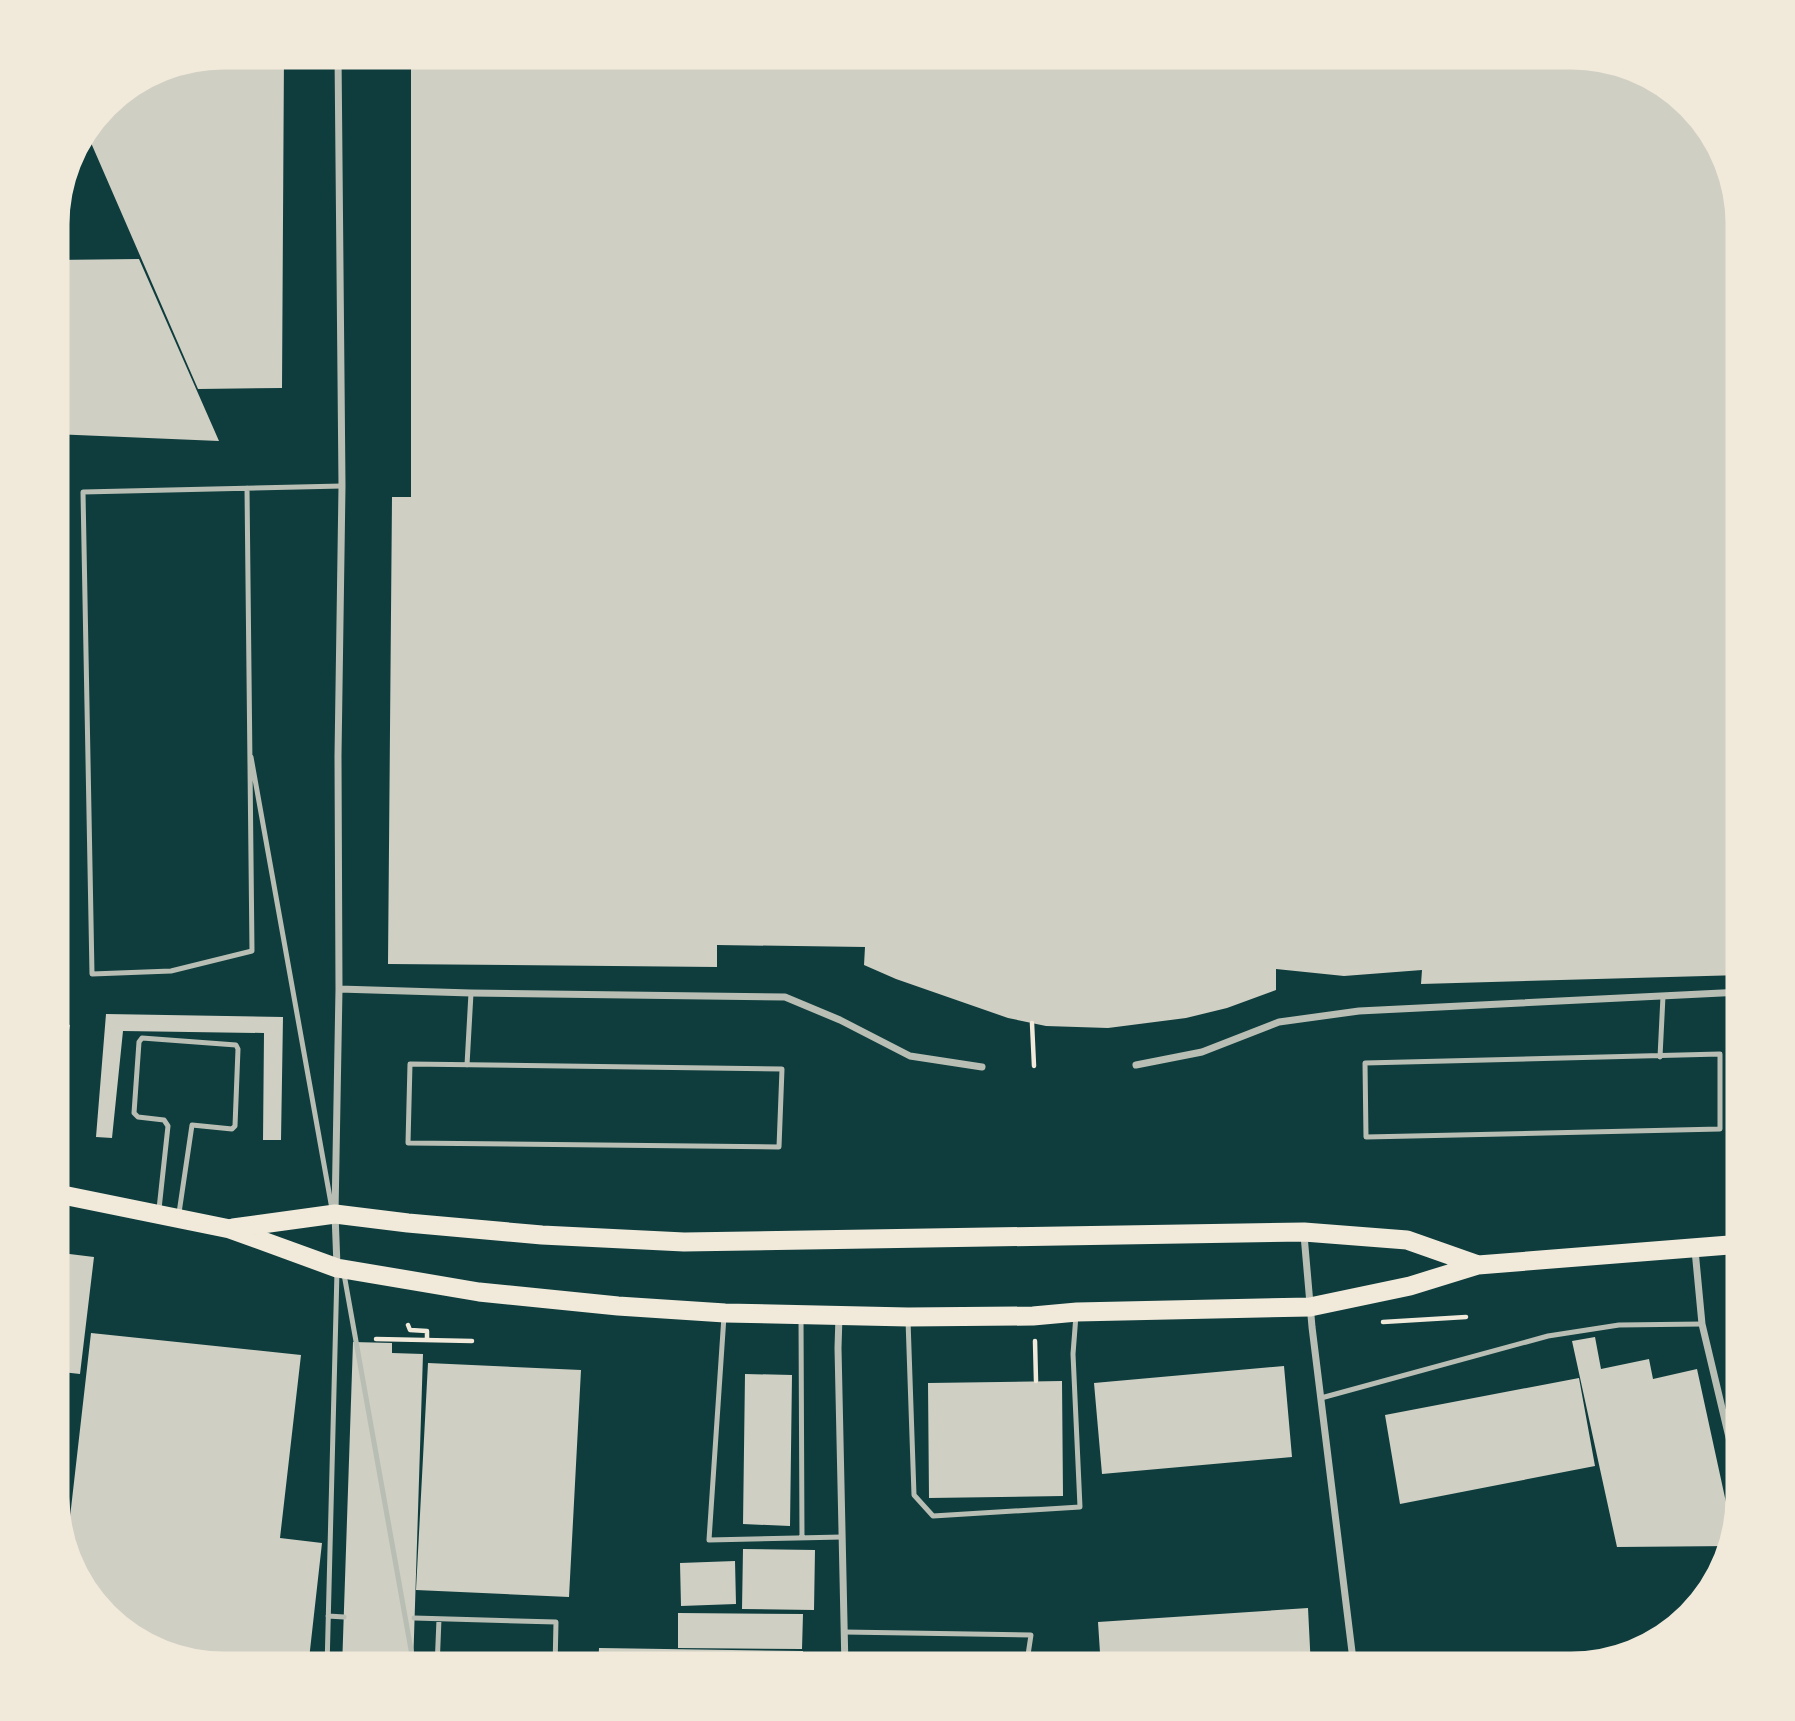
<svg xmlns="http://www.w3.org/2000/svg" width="1795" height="1721" viewBox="0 0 1795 1721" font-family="Montserrat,sans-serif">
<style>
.building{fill:#cfcfc3}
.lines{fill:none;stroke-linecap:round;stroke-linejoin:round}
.path{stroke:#f1e9da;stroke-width:4.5}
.service{stroke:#b8beb3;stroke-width:5}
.minor{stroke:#b8beb3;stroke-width:7}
.trunk{stroke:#f1e9da;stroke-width:19}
.rim{fill:none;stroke:#f1e9da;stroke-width:9}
</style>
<rect width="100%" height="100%" fill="#0f3d3e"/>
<path class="building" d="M224,52l60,1 -2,335 -84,1 -113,-260 26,-34 48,-30z
M411,53h1171l65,17 53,41 30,48 11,59 1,757 -321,9 1,-14 -78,6 -68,-7v21l-49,18 -41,10 -78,10 -62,-2 -38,-8 -112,-39 -32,-14 1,-18 -148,-2v22l-329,-3 4,-467h19z
M139,259l80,182 -166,-7v-174z
M106,1014l177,3 -2,123h-18l1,-107 -141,-2 -11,107 -16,-1z
M53,1021l17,4 -11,59 -6,-1z
M53,1252l41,5 -14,117 -27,-3z
M91,1333l210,22 -21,183 42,5 -14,125h-84l-66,-13 -63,-45 -30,-49z
M1595,1337l6,32 48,-10 4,20 44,-10 37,170 -1,7 -116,1 -45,-206z
M353,1342l39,1v10l31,1 -10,314h-71z
M428,1363l153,7 -12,227 -153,-7z
M1284,1366l8,91 -190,17 -8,-91z
M745,1374l47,1 -2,151 -47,-2z
M1742,1376v48l-12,-47z
M1579,1378l16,88 -195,38 -15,-89z
M1062,1381l1,115 -134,2 -1,-115z
M743,1549l72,1 -1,60 -72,-1z
M735,1561l1,43 -55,2 -1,-43z
M1308,1608l3,60h-210l-3,-46z
M678,1613l125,1 -1,35 -124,-1z
M599,1648l204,3v17h-205z"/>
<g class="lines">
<path class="path" d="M64,481l2,-47
M1032,1023l2,43
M1383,1322l83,-5
M408,1325l2,5 17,1v8
M376,1339l96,2
M1035,1341l1,40"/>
<path class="service" d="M247,488l5,463 -81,20 -79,3 -9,-482 259,-6
M251,757l81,452
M1720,1054v75l-354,8 -1,-74z
M1660,1057l3,-61
M410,1064l372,5 -3,78 -371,-4z
M467,1065l4,-72
M159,1209l9,-83 -4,-6 -26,-3 -4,-4 5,-71 3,-4 94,7 2,4 -3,77 -3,3 -40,-4 -13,88
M344,1274l69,387 25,1
M724,1316l-15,224 133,-3
M801,1317l1,221
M908,1320l6,175 19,21 147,-9 -7,-153 3,-39
M1321,1398l227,-62 71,-11 83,-1
M328,1616l16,1
M414,1618l142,4 -1,46
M844,1632l187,3 -5,33
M327,1659h16
M327,1668l10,-397
M437,1668l2,-49"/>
<path class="minor" d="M339,989l132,4 314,4 55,23 70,36 72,11
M1136,1065l66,-13 77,-30 80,-11 383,-19
M1304,1235l8,92 42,341
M1695,1250l7,74 40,168
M337,1266l-2,-52 4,-225 -1,-233 4,-270 -4,-433
M839,1316l-1,32 7,320"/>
<path class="trunk" d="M53,1193l177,36 107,39 142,24 139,14 107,7 183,4 125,-1 44,-4 233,-5 100,-21 68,-21 264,-21
M233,1228l102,-14 73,9 134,12 142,7 620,-10 103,8 71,25"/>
</g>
<path d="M0 0H1795V1721H0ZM224 65H1571A159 159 0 0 1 1730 224V1497A159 159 0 0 1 1571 1656H224A159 159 0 0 1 65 1497V224A159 159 0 0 1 224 65Z" fill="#f1e9da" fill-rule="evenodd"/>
<path class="rim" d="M224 65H1571A159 159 0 0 1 1730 224V1497A159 159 0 0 1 1571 1656H224A159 159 0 0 1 65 1497V224A159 159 0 0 1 224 65Z"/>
</svg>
